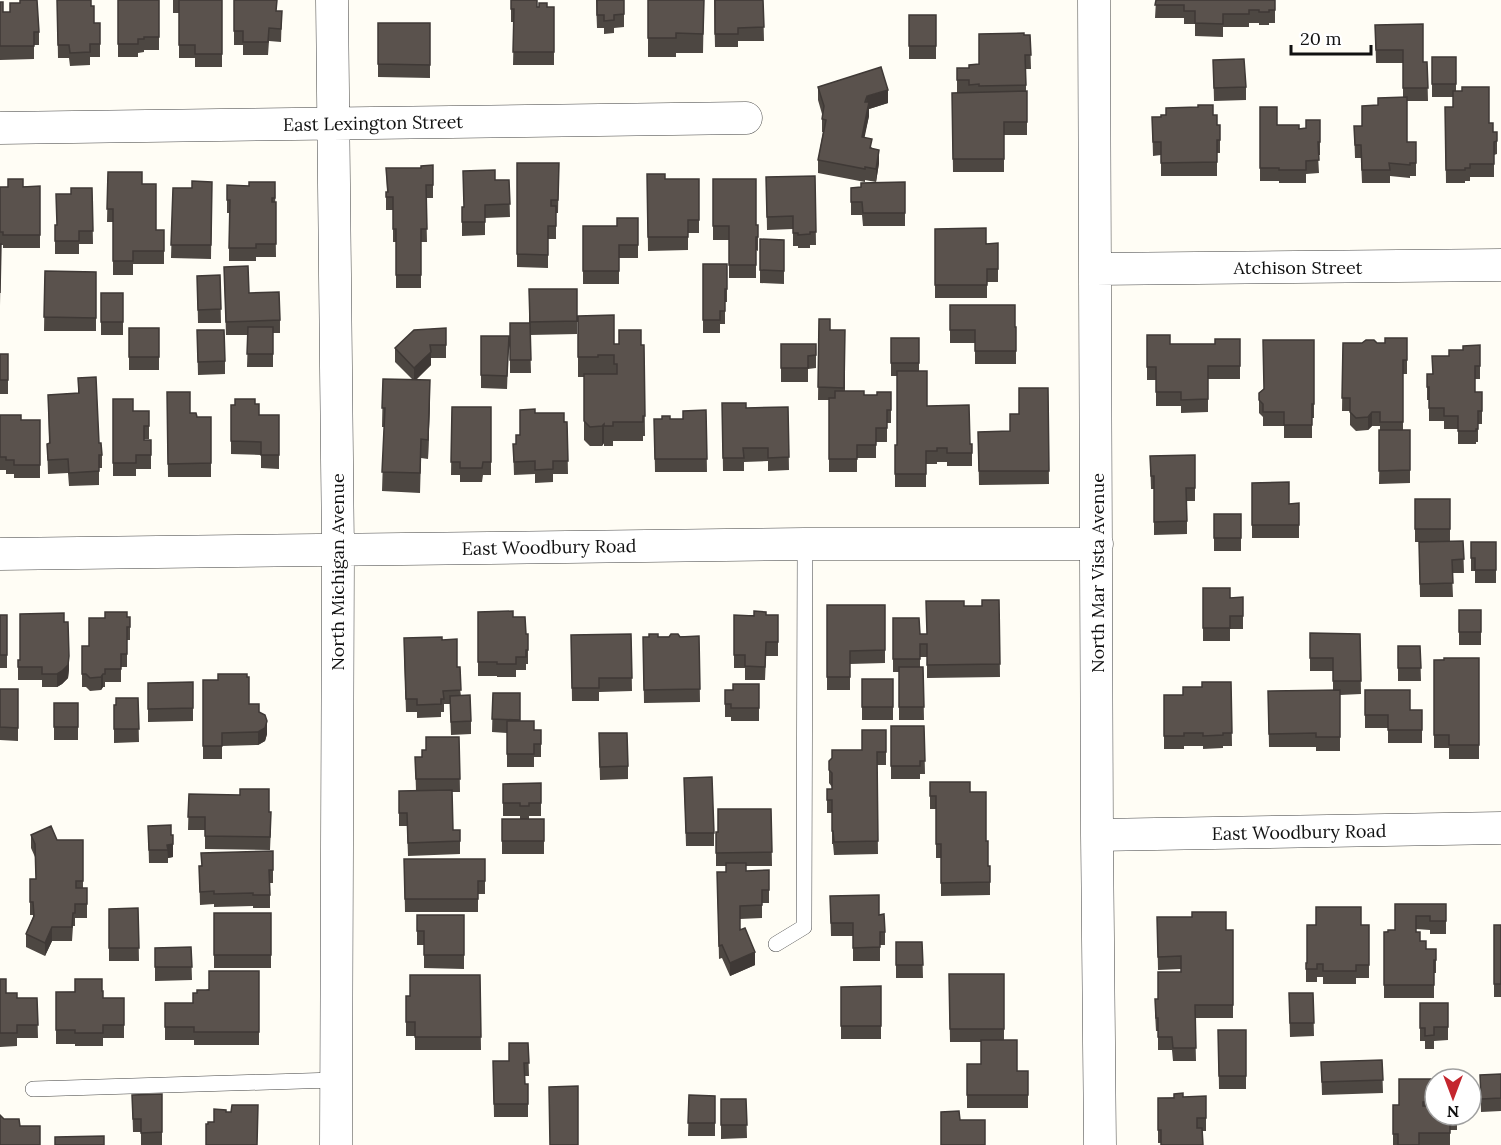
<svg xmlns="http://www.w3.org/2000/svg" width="1501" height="1145" viewBox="0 0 1501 1145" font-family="Lora,serif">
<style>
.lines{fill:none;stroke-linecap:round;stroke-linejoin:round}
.service-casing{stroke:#444;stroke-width:16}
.minor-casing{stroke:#444;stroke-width:33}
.service{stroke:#fff;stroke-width:15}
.minor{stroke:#fff;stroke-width:32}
.wall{fill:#4d4742}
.shaded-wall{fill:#3f3936}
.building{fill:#5a524d;stroke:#3f3936;stroke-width:1.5}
.labels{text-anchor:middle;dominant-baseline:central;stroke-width:6;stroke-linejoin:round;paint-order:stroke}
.street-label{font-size:18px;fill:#111;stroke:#fff}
</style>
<rect width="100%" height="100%" fill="#fffdf5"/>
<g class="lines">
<g class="service-casing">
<path id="service" d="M776,944l28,-17 1,-383
M33,1089l302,-9"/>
</g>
<g class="minor-casing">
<path id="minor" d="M332,0l6,550 -2,595
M1094,0l3,835 3,310
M0,128l746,-10
M1095,269l406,-4
M0,554l805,-10h292
M1097,835l404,-7"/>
</g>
<use href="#service" class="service"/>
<use href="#minor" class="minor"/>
</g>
<path class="wall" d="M57,0l34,6 3,17h6v34h-10v8l-20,1 -1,-8h-11z
M118,0h41v50h-15v2l-6,1v4h-20z
M173,0h49v67h-27v-9h-16v-45h-6z
M234,0l43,11h5l-1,31 -12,-1 -1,14h-25v-10h-9z
M511,0l26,7h17v58h-41l1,-43h-3z
M596,0h28v27l-10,1v5l-10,1v-6h-7z
M648,0h56l-1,53h-27v4h-28z
M714,0h49l1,41h-26v6h-23z
M1156,0h119v23h-6v2h-10v-2h-10v4h-26v10l-28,-1v-12h-11v-6h-29z
M0,2l3,10 36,20v13h-5v14l-34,1z
M909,15h27v44h-27z
M378,23h52v55l-52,-1z
M1375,25l48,37h4l1,39h-21v41h9v34h-6v2l-20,-2v7h-28l-1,-25h-6l-1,-32h8l16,-21 25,-8v-34h-27z
M1024,35h6l1,34h-5v22h1v44h-23v37h-51l-1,-79h5v-25h12l10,-4z
M1432,57h24v34l33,32 4,9h4v22l-3,1v22h-24v4h-5v2h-19l-1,-76h8v-10h-21z
M1213,60l33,27v13l-32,1z
M818,87l70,16 -19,6v7l-5,21 8,11 7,15 -3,19 -11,-2v2l-47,-9v-13l5,-28h-1v-18l-4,-14z
M1260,107l17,18 22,4 7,-1 14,-8v35h-2l1,18 -13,1v9h-27v-2h-19z
M1213,115l4,10h3v28h-3v23h-56v-21l-8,1 -1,-39z
M517,163h42l-1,50h-2v26h-8v29l-31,-1z
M433,165v33h-7l1,44h-6v46h-25v-46h-3v-32h-7v-18h1l-1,-24h35z
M108,172l34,12 14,46h8v34h-31v11h-20v-53h-6z
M647,174l18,5h34v54h-11v17l-40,1z
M815,176l1,69h-6v3h-12v-2h-5v-17l-26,1 -1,-53z
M713,179l43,46h2v26l-2,-1v28h-27v-38h-16z
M495,180h14l1,37 -25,1v17l-23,1v-29h2z
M212,182l-1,77 -40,-1 2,-70h19z
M275,182l1,75h-20v4h-27v-48h-2v-28l22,1z
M905,182v44h-42l-1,-11h-11v-27z
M40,186v62h-37v-3h-2l-1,61v-119z
M92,188l1,56h-14v10h-24v-29h2l14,-31z
M638,218v40h-19v26h-36v-58h34z
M935,229l51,15 12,-1v39h-11v16h-52z
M760,239l24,1v44l-24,-1z
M703,264h24v38h-2v22h-5v9h-17z
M224,267l25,26 31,27v13h-7v34h-26l1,-32h-22z
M45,271l51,1v59h-52z
M220,275l1,48h-23l-1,-47z
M529,289h48v45l-47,1 1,38h-21v-50h19z
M101,293h22v42h-22z
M950,305l66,22v37h-41v-21h-25z
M578,316l36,28 30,1 1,91h-2v5h-30v5h-9v-3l-2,3h-12l-6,-6v-63h-6z
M819,319l11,11h15v61l19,4h13l14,-3v31h-4v19h-11v16h-19v14h-28v-72h-11z
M129,328h30v42h-30z
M446,328v30h-15v7l-15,15 14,19 -2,60 -7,-1 -1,35 -38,-2 2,-64h-2l1,-48 30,1 -18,-18v-14z
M197,330l28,31v13l-27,1z
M1147,335l23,9h45l25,-5v40h-32v33l-27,1v-7h-25v-26h-9z
M481,336h28l-2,53 -26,-1z
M891,338h28v33l8,35 43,38h2v22h-25v-4h-10v2h-11v23h-31v-42h2v-69h-6z
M1407,338v36h-4v56h7v53l-31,1 1,-58h-8l-4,4 -12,1 -6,-6v-14h-8l1,-68h42z
M1314,340v78h-2v20h-28v-12h-21v-9l-4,-4v-20z
M781,344h35v24l-8,1v13h-27z
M1480,345v34h-5v13h7v32h-4v18h-2v2h-18v-15h-14v-8h-15v-21h-2v-26h5l17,-18 14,-6z
M0,354h8v40h-8z
M78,378l21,65 3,12v13h-3v17l-30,1 -1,-13 -20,1 -1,-30h2l-1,-49 30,-2z
M1048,388l1,96 -70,1 -1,-53 32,-1 9,-17z
M167,392l23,21 7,4h14v60h-43z
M113,399l20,12h16v28h-5v1h7v29h-15v7h-23z
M722,403l24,5 42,-1 1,63 -21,1v-10l-24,1v9h-21z
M255,404l4,11h20v54l-18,-1v-13l-30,-1v-49z
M452,407h39v68h-8l-1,7h-22v-7h-9z
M706,410l1,62h-52l-1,-53h29z
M535,413l32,9 1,52h-15v8l-18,1v-9l-21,1 -1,-31h3l4,-9z
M0,415l21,5h19v58h-26v-4h-8v-4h-6z
M1195,455v46h-8v33l-33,1v-46h-3l-1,-33z
M1252,483l37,21 10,-1v35h-47z
M1415,499h35v42h13l1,32h-12l1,24h-33l-1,-55h-4z
M1214,514h27v37h-27z
M1471,542h25v41h-21v-12h-4z
M1203,588l27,10 13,-1v32h-13v12h-27z
M999,600l1,77 -73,1v-21h-7v10h3l1,53h-25v-48h-6v-54l27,16h7l37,-28h18z
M827,605h58v58l-35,1v26h-23z
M1459,610h22v35h-22z
M478,612l35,5 13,17h2v30h-2v6h-10v7h-19v-1h-19z
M0,615h7v53h-7z
M734,615h44v41h-12l-1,24h-20v-12h-11z
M127,617h3v23h-3v27h-6v15h-16v5h-2l-2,3 -11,1 -4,-4h-4v-41h7z
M64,622l5,47 -1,9 -6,6 -5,3h-15v-7h-24v-20h2z
M1310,633l50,1 1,60 -21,1v56h-24v-4h-47l-1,-56 65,-1v-19h-23z
M631,634l1,57 -33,1v9h-27l-1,-66z
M699,636l1,66 -56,1 -1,-66z
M442,640l15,27 4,29 10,25v13l-20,1 -1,-31h-6v8h-3v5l-24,1v-6h-11l-2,-61z
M1398,646h22l1,35h-23z
M1479,658v101h-30v-11h-15v-88z
M862,679h31v41h-31z
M203,680l46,24 10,8 8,22 -2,7 -7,4 -36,1v13h-19z
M193,682v39l-45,1v-39z
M1231,682l1,64h-9v2l-20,1v-3h-19v3h-20v-54h19l19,-8z
M759,684v37h-28v-4h-6v-27h8z
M0,689h18v52l-18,-1z
M1365,690l45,20h12v33h-34v-15h-23z
M493,693h27v28l14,9h7v27h-7v10h-27v-34l-15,-1z
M138,698l1,44 -25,1v-38z
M54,703h24v37h-24z
M891,726h33l1,48h-5v5h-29z
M886,730v35h-9l1,89 -44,1 -1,-11h-1v-31h-5v-24h5v-2l-3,-4v-22l33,-11z
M459,737l1,55h-8l1,38h7v24l-52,2 -1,-30h-8v-35h17l-1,-34h7l4,-7z
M599,747l29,19v13l-28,1z
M684,778l30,55v13h-28z
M930,782l40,10 16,49 2,25h2v29l-49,1v-38h-5v-49h-6z
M541,783v33h-12v3h15v35h-42v-35h18v-3h-17v-32z
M189,794l80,18 2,14 -1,24 -65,-1v-19h-17z
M771,809l1,57h-26v5l23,-1v33h-7v15l-22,1v11l15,35 -25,11 -8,-18 -3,1 -2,-87h9v-6h-10v-34h2z
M148,826l23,9 2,22 -5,1v5h-19z
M31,835l26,5h26v48h4v30h-12v8h-2l-1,15h-20l-7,15 -19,-9v-13l7,-17v-2h-3v-36h6l-1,-22 -4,-9z
M273,851v32h-3v25h-17v-2l-39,1v-3l-14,1 -1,-39z
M404,859h81v35h-7v18h-73z
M830,896l49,19 6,17v13h-5v16h-27v-25h-22z
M1395,904h51v30h-16v-4l-14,-1v3l4,9 6,8h10v24h-2v25h-50v-66l11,-2z
M138,908l1,53h-30v-52z
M214,913h57v55h-57z
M417,915h47v54l-40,-1v-23h-7z
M1157,917l69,13h7v88h-38l1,43h-23l-1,-11h-14v-19h-2l-1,-19 3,-13 23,-27v-3l-23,1z
M1361,925h8v53h-13v6h-33v-7h-6v5h-11v-19z
M1494,925h7v72h-7z
M896,942h26l1,36h-27z
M191,947l1,33 -37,1v-33z
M259,971v74h-65v-5h-29v-37h28l4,-10z
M949,974h55v66l13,31h11v37h-61v-44h14v-22h-31z
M480,975l1,75h-66v-14h-9v-40h4z
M0,979l6,14 11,5h20l1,40h-21v8l-17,1z
M881,986v53h-40v-52z
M102,991l1,7h21v40h-21v8h-28v-2h-19v-52z
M1289,993h24l1,43 -24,1z
M1420,1003h28v37l-14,1v8h-9v-8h-5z
M1218,1030h28v59h-27z
M528,1043l1,33h-4v8h3v33h-34l-1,-56h16z
M1382,1060l1,33 -61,2 -1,-33z
M1501,1074v37l-20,1 -1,-37z
M1432,1079v27l25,9v15h-7v15h-57v-40h6z
M162,1094v51h-21v-13h-8l-1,-37z
M689,1095l26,1v40h-27z
M1206,1096v35h-4l-41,12h-3v-45z
M721,1099h25l1,39 -26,1z"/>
<path class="shaded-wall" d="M888,90v13l-19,6v7l-7,34v-13l5,-41z
M879,150v13l-3,19v-13z
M431,352v13l-17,16v-13z
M430,380v19l-2,60v-19z
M1372,412v14l-4,4v-13z
M604,424v19l-2,3v-20z
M69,656v13l-1,9 -6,6 -5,3v-13z
M103,674v13l-2,3v-13z
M267,721v13l-2,7 -7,4v-13z
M173,844v13l-5,1 -1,-13z
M52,927v14l-7,15v-13z
M755,952v13l-25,11v-13z"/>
<path class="building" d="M20,0h17l2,32h-5v14h-34v-44h3v10h7v-9h10z
M57,0h34v6h3v17h6v21h-10v8l-20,1 -1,-8h-11z
M118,0h41v37h-15v2h-6v5h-20z
M179,0h43v54h-27v-9h-16z
M234,0h43l-1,11h6l-1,18 -12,-1 -1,14h-25v-11h-9z
M511,0h26v7h2v-4h8v4h7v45h-41l1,-43h-3z
M597,0h27v14l-10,1v5l-10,1v-6h-7z
M648,0h56l-1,34 -27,-1v5h-28z
M715,0h48l1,27 -26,1v6h-23z
M1156,0h119v10h-6v2h-10v-2h-10v4h-26v10l-28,-1v-12h-11v-6h-29z
M909,15h27v31h-27z
M378,23h52v42l-52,-1z
M1423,24v38h4l1,26h-25v-38h-27l-1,-25z
M1024,33v2h6l1,20h-6l1,30 -47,1v-2l-10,1v-5h-12v-12h12v-3l10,-1v-30z
M1432,57h24v27h-24z
M1244,59l2,28 -32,1 -1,-28z
M881,67l7,23 -21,6 -2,6h4l-7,35 10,2 -2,9 9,2 -3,19 -11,-2v2l-47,-9 8,-40 -4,-1 2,-13 -6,-19z
M1462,87h27v36h4v9h4v9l-3,1v22h-24v4h-5v2h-19l-1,-63h8v-16h9z
M1027,91v31h-23v37h-51l-1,-66z
M1407,97v45h9v21h-6v2l-21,-2 1,7h-28l-1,-25h-6l-1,-19h8v-20l16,-1v-7z
M1198,105h15v10h4v10h3v15h-3v22l-56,1v-21h-8l-1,-25h9v-2h5v-7l32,-1z
M1260,107h17v18h22v4l7,-1v-8h14v22h-2l1,18 -13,1v9h-27v-2h-19z
M517,163h42l-1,37h-7v6h5v20h-8v29l-31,-1z
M433,165v20h-7l1,44h-6v46h-25v-46h-3v-32h-7v-5h2l-2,-24h35v-2z
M495,170v10h14l1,24 -25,1v17h-23v-15h2l-1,-36z
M108,172h34v12h14v46h8v21h-31v10h-20v-52h-6z
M647,174h18v5h34v41h-11v17h-40z
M815,176l1,56h-6v2l-12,1v-2h-5v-17l-26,1 -1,-40z
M8,179h15v8l17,-1v49h-37v-3h-3v-45h8z
M713,179h43v46h2v12h-2v28h-27v-39h-16z
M192,181l20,1 -1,63h-40l2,-57h19z
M249,182h26v16h-3v4h4v42h-20v4h-27l1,-48h-3v-15l22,1z
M905,182v31h-42l-1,-11h-11v-14l10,-1v-4z
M71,188h21l1,43h-14v10h-24v-16h2l-1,-31h15z
M617,218h21v27h-19v26h-36v-45h34z
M986,228v16l12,-1v26h-11v16h-52v-56z
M760,239l24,1v31l-24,-1z
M0,244h1l-1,49z
M703,264h24v25h-2v22h-5v9h-17z
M248,266l1,27 30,-1 1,28 -54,2 -2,-55z
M45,271l51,1v46l-52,-1z
M220,275l1,34 -23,1 -1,-34z
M529,289h48v32l-47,1z
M101,293h22v29h-22z
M950,305h65v22h1v24h-41v-21h-25z
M614,315v29h5v-14h22v15h3l1,71h-2v6h-30v4h-9v-2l-2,2 -12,1 -6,-6v-47h33v-10h-3v-9h-16v2h-20v-41z
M819,319h11v11h15l-1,58 -26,-1z
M510,323h20l1,37h-21z
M248,327h25v27h-26z
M129,328h30v29h-30z
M446,328v17h-16l1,7 -17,16 -19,-20 19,-18z
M197,330h27l1,31 -27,1z
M1147,335h23v9h45v-5h25v27h-32v33l-27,1v-8h-25v-25h-9z
M481,336h28l-2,40 -26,-1z
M891,338h28v25h-28z
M1385,338h22v22h-4v62h-23v-10h-8l-4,5 -12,1 -6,-6v-14h-8l1,-55h19l4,-3h8l3,3h8z
M1263,340h51v64h-2v21h-28v-13h-21v-8l-4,-4v-7l5,-4z
M781,344h35v11l-8,1v12h-27z
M1480,345v21h-5v26h7v19h-4v18h-2v2h-18v-15h-14v-8h-15v-21h-2v-13h6l-1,-18h17v-6h14v-4z
M0,354h8v26h-8z
M897,371h30v35l42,-1 1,39h2v9h-25v-5h-10v3h-11v23h-31v-29h2z
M96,377l3,66h2l1,12h-3v16l-30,2 -1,-14 -20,1 -1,-16 3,-1 -2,-48 31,-2 -1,-15z
M383,379l47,1 -2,60 -7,-1 -1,34 -38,-1 3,-64h-3z
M1019,388h29l1,83h-70l-1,-39 32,-1v-17h9z
M835,391h29v4h13v-3h14v18h-4v18h-11v17h-19v14h-28v-61h6z
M167,392h23v21h6l1,4h14v46l-43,1z
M113,399h20v12h16v15h-5v14h7v15h-15v8h-23z
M235,399h20v5h4v11h20v40h-18v-13l-30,-1v-36h4z
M722,403h24v5l42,-1 1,50 -21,1v-10h-25l1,10h-21z
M452,407h39v55h-8l-1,6h-22v-6h-9z
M535,409v4h29v9h3l1,39h-15v8l-18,1v-9l-21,1 -1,-18h3v-9h4v-25z
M706,410l1,49h-52l-1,-40h8v-3h8v3h13v-8z
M0,415h21v5h19v45h-26v-5h-8v-3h-6z
M1379,430h31v40l-31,1z
M1195,455v33h-9l1,33 -33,1v-46h-3l-1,-20z
M1289,482v22l10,-1v22h-47v-42z
M1415,499h35v30h-35z
M1214,514h27v24h-27z
M1463,541l1,18 -12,1 1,23 -33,1 -1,-42z
M1471,542h25v28h-21v-12h-4z
M1203,588h27v10l13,-1v19h-13v12h-27z
M982,600h17l1,64 -73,1v-21h-7v15h-27v-41h26l1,16h7l-1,-33h38v5h18z
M827,605h58v45l-35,1v26h-23z
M1459,610h22v22h-22z
M513,611v6h12l1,17h2v16h-2v7h-10v7h-19v-2h-19v-50z
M754,611l12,1v3h12v27h-12l-1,25 -20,-1v-11h-11v-40l20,1z
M105,612h22v5h3v10h-3v27h-6v15h-16v5h-2l-2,3 -11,1 -4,-4h-4v-28h7v-28h16z
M64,613v9h4l1,34 -1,9 -6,6 -5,3h-15v-7h-24v-7h2v-46z
M0,615h7v40h-7z
M1310,633l50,1 1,47h-28v-23h-23z
M631,634l1,44h-33v10h-27l-1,-53z
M649,634h9v3h11l2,-3h7l2,3 19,-1 1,53 -56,1 -1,-53h6z
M442,637v3l15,-1v28h3l1,23 -18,1 1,8h-3v5l-24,1v-6h-11l-2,-61z
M1398,646h22l1,22h-23z
M1444,658h35v87h-30v-10h-15v-75h10z
M899,667h24l1,40h-25z
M218,674h29v3h2v27h10v8l6,3 2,6 -2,7 -7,4 -36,1v13h-19v-66h15z
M862,679h31v28h-31z
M193,682v26l-45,1v-26z
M1202,682h29l1,51h-9v2l-20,1v-3h-19v3h-20v-41h19v-8h19z
M733,684h26v24h-28v-4h-6v-14h8z
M0,689h18v39l-18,-1z
M1340,690v47h-24v-4l-47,1 -1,-43z
M1365,690h45v20h12v20h-34v-15h-23z
M493,693h27v27l-28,-1z
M470,695l1,26 -20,1 -1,-26z
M116,698h22l1,31h-25v-24h2z
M54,703h24v24h-24z
M507,721h27v9h7v14h-7v10h-27z
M891,726h33l1,35h-5v5h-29z
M862,730h24v22h-9l1,89 -44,1 -1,-11h-1v-31h-5v-11h5v-16l-3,-3v-9l3,-3v-8h30z
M599,733h28l1,33 -28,1z
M426,737h33l1,42h-44l-1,-22h7v-7h4z
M712,777l2,56h-28l-2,-55z
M930,782h40v10h16v49h2v25h2v16l-49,1v-39h-5v-48h-6z
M541,783v20h-12v3h-9v-3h-17v-19z
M240,789h29v23h2l-1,25 -65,-1v-19h-17l1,-23 51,1z
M452,790l1,40h7v11l-52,2 -1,-30h-8v-22z
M718,809h53l1,43 -56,1v-21h2z
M502,819h42v22h-42z
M171,825v10h2v9l-6,1 1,5h-19l-1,-24z
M51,826l6,14h26v41h-7v7h11v16h-12v9h-2l-1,14h-20l-7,16 -19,-9 8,-18 -1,-14h-3v-23h6l-1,-35 -4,-9z
M273,851v19h-4l1,25h-17v-2l-39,1v-3l-14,1 -1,-26h3l-1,-13z
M404,859h81v22h-7v18h-73z
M726,863h20v8l23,-1v20h-7v15l-22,1v24l5,-2 10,24 -25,11 -8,-18 -3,1 -2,-74h9z
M879,895v20l5,-1 1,18h-5v15l-27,1v-25h-22l-1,-27z
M1395,904h51v17h-16v-5h-14v16h4v9h6v8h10v11h-2v25h-50v-53h4v-2h7z
M1316,907h45v18h8v40h-13v6h-33v-7h-6v5h-11v-6h1v-38h9z
M138,908l1,40h-30v-39z
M1192,912h34v18h7v75h-38l1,43h-23l-1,-11h-14v-19h-2l-1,-19h3v-27h23v-16l-23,1 -1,-40h35z
M214,913h57v42h-57z
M417,915h47v40h-40v-24h-7z
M1494,925h7v59h-7z
M896,942h26l1,23h-27z
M191,947l1,20h-37v-19z
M209,971h50v61h-65v-5h-29v-24h28v-10h4v-3h12z
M949,974h55v55h-54z
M410,975h70l1,62h-66v-15h-9v-26h4z
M0,979h6v14h11v5h20l1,27h-21v8h-17z
M75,979h27v12h1v7h21v27h-21v8h-28v-3h-19v-38h19z
M881,986v40h-40v-39z
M1289,993h24l1,30h-24z
M1420,1003h28v24h-14v8l-9,1v-8h-5z
M1218,1030h28v46h-27z
M981,1040h36v31h11v24h-61v-31h14z
M509,1043h19l1,20h-5l1,21h3v20h-34l-1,-43h16z
M1382,1060l1,20 -61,2 -1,-20z
M1501,1074v24l-20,1 -1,-24z
M1399,1079h33v23h-9v4h12v9h22v2h-7v16h-31v12h-21v-11h-5v-29h6z
M578,1086v59h-28l-1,-58z
M1183,1093v4l23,-1v22h-9v10h5l1,17h-42v-15h-3v-32h16v-4z
M162,1094v38l-21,1v-14h-8l-1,-24z
M689,1095l26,1v27h-27z
M721,1099h25l1,26h-26z
M232,1105h26l-1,40h-51v-21h2v-2h6v-13l12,1v2h5z
M959,1111l1,9h25v25h-44v-33z
M0,1115l4,4h15l1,7h20v19h-40z
M104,1136v9h-49v-8z"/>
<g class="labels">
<g class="street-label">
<text transform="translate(373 123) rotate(-1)">East Lexington Street</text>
<text x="1298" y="267">Atchison Street</text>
<text transform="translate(549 547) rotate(-1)">East Woodbury Road</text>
<text transform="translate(337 572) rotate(-90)">North Michigan Avenue</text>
<text transform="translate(1097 573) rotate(-90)">North Mar Vista Avenue</text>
<text transform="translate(1299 832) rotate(-1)">East Woodbury Road</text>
</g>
</g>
<g transform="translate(1453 1097) rotate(180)"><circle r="28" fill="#ffffff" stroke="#a0a0a0" stroke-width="1.5"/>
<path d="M0-4.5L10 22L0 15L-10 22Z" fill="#c4262e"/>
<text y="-9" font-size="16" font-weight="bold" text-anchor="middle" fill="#111111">N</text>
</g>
<path d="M1291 45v9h80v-9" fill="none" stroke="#111111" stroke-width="3"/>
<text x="1300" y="45" font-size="18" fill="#111111" stroke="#ffffff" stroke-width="4.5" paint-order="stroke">20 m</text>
</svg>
